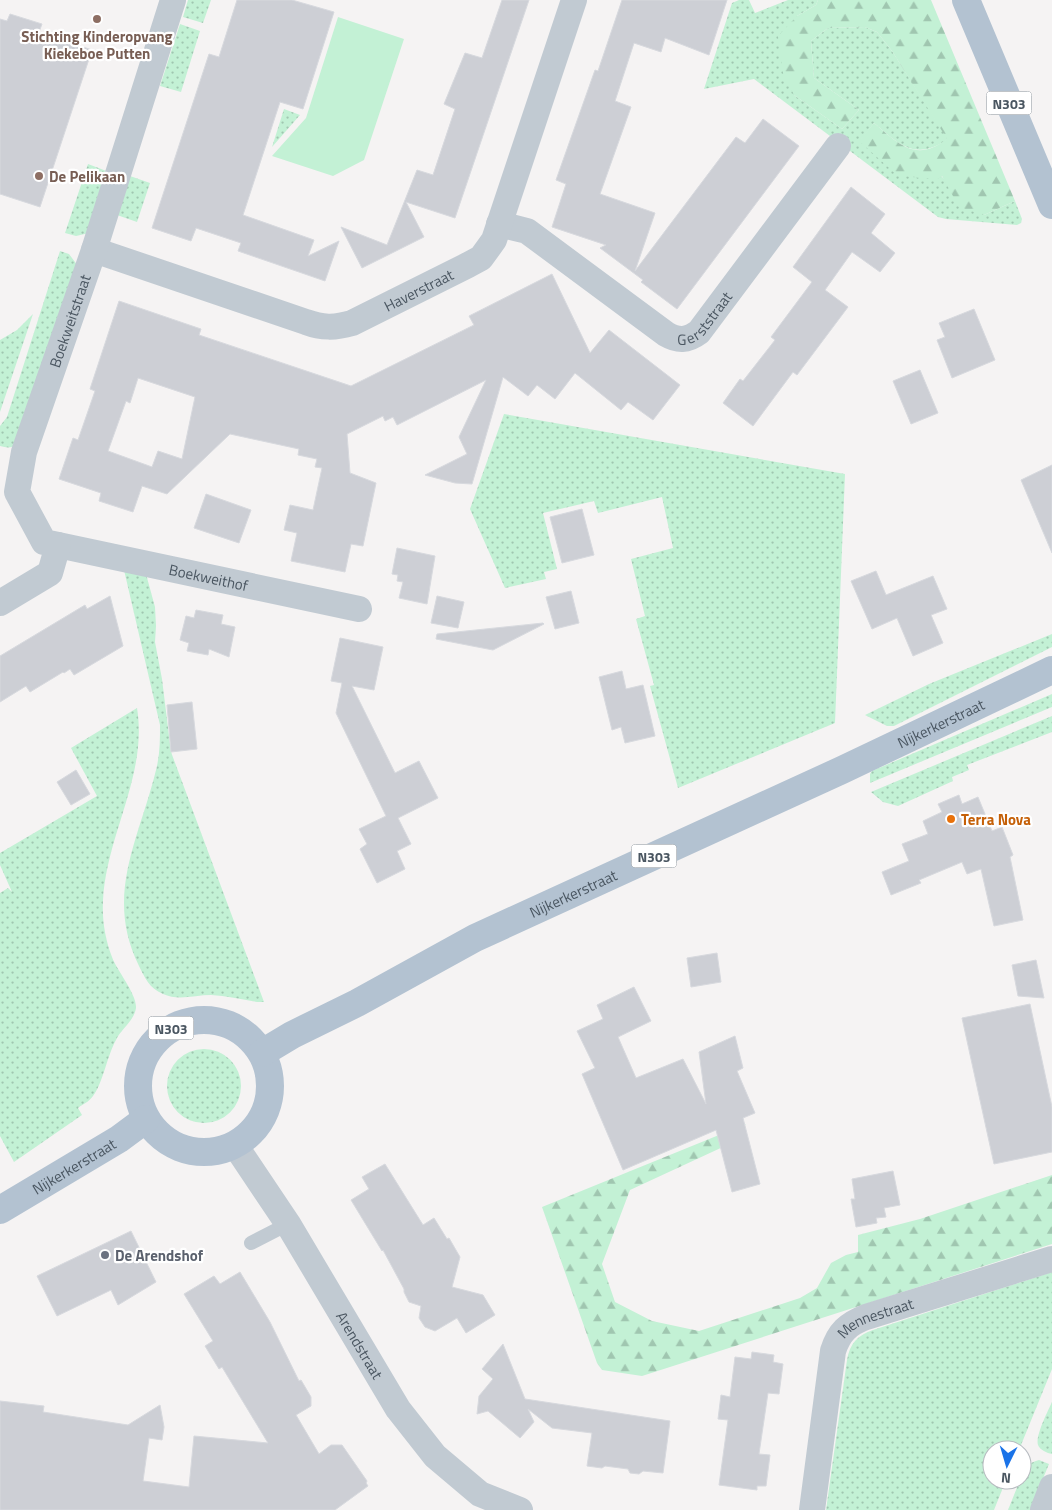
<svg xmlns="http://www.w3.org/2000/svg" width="1052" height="1510" viewBox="0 0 1052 1510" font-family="'Titillium Web',sans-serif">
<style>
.grass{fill:url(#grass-dots)}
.forest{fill:url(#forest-firs)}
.park{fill:#c3f1d5}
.building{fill:#cdcfd5;stroke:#d7d9de;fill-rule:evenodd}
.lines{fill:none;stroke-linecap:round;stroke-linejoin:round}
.service{stroke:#c1cad2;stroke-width:14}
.minor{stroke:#c1cad2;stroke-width:26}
.primary{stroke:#b3c2d1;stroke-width:28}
.education-dot{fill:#8d6e63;stroke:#fff;stroke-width:2}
.food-dot{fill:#e8710a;stroke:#fff;stroke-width:2}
.worship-dot{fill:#6b7280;stroke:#fff;stroke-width:2}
.labels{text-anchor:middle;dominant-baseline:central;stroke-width:4.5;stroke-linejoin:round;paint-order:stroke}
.shield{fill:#fff;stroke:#808990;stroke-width:1}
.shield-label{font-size:14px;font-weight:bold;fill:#4a5661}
.education-label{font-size:15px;font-weight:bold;fill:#785e54;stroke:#fff}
.street-label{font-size:15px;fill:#4a5661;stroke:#fff}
.food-label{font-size:15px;font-weight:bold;fill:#c56008;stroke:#fff;text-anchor:start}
.worship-label{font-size:15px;font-weight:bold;fill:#5b616d;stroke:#fff;text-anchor:start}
</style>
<defs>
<pattern id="grass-dots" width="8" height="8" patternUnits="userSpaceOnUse" patternTransform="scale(1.25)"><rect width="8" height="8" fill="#c3f1d5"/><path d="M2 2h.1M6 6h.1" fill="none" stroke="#a0c6b0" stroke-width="1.8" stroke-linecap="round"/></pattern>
<pattern id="forest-firs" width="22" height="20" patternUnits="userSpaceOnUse" patternTransform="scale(1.25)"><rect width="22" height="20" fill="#c3f1d5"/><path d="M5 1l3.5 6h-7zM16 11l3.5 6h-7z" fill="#a0c6b0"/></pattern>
</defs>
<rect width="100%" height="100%" fill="#f5f3f3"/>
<path class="grass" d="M188,0h23l-8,23 -20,-6z
M739,0h10l6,13 33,-13h30l-2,5 -19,11 -3,79 48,34 17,-19 -45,-32 -3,-37 17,-13 37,-1 12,5 15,19 56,88c-33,23 -49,5 -74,-16l-14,18 81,35 43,39 31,-14 7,18 -1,4 -4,2 -71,-6 -8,-2 -184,-138 -50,10 28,-86z
M180,24l20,7 -19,61 -21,-6z
M284,109l16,6 -28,32z
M88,164l21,8 -20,61 -13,3 -11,-3z
M130,176l20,7 -13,39 -20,-7z
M60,251l9,3 9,12 -61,179c-6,3 -10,3 -17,1v-20l7,-9z
M33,314l-33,98v-72l17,-10z
M504,414l341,60 -10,249 -157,65 -28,-102 4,-1 -18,-66 9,-3 -14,-57 42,-11 -11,-51 -64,16 -4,-12 -51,12 14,56 -13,3 2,7 -41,9 -35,-79z
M124,570l22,4 9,33 1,19 -1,16 7,37 9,73 93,250h-7c-15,-3 -31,-6 -46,-7 -16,0 -33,6 -48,-1 -14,-6 -18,-16 -24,-28 -35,-71 0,-126 17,-196 4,-15 4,-30 4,-45z
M1052,634v13l-158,79h-7l-22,-11 64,-31z
M1052,694v13l-182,76v-9l2,-3z
M137,708c11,67 -31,127 -34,193 -1,19 2,38 9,56 5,14 25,37 24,51 -2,13 -15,21 -20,32 -9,16 -13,43 -23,56 -4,6 -10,8 -15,12l4,7 -68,47 -14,-26v-243l8,-5 4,4 -12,-27v-12l97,-57 -26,-48z
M1052,716v16l-85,33 2,5 -17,7 1,4 -55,25 -15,-4 -12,-10z
M167 1086a37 37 0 1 1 74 0a37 37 0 1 1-74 0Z
M1052,1272v97l-33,81h-27v30h14l-12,30h-168l21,-150c3,-17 11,-25 26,-30z
M1052,1402v52c-5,-1 -12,-4 -14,-9 -3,-9 10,-34 14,-43z
M1039,1460l10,4 -19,46h-22l12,-30h2c0,-12 6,-17 17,-20z"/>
<path class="forest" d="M818,0h113l84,201 -31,14 -25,-8 -17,-31 -4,3 -18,-1 -23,-3 -38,-34 15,-18c25,21 42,40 73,16l-55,-88 -15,-19 -12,-5 -37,1 -17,13 3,37 45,32 -17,19 -48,-34 -11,-22 -5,-37 19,-20 19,-11z
M746,1124l-21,22 -95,44 -28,74 13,38 37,19 47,10 101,-33 17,-10 14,-25 15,-8 12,-3v-17l62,-16 132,-44v69l-410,132 -40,-6 -5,-7 -55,-156z"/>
<path class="park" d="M338,17l66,22 -40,121 -31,16 -61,-20 34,-38z"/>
<path class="building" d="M237,0h55l42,12 -31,97 -23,-7 -37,113 71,25 -6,16 31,-15 -14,40 -87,-30 3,-8 -45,-15 -5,13 -39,-13 57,-174 10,3z
M502,0h27l-74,218 -49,-16 18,35 -62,31 -21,-41 46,18 30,-75 16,5 22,-66 -11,-5 21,-51 17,5z
M622,0h105l-18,55 -44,-17 -4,14 -27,-9 -19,58 16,6 -31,87 55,19 -20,58 101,-134 9,6 18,-24 36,27 -122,163 -36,-27 2,-2 -43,-32 6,-3 -54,-18 14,-43 -10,-4 39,-110 3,1z
M10,14l32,10 -3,8 53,18 -52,157 -40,-13v-175l7,2z
M851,187l34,27 -14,19 24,20 -15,19 -28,-20 -27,38 23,17 -51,68 -4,-3 -40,54 -30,-23 17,-24 3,2 32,-41 -4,-3 41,-55 -19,-15z
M552,274l38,79 19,-23 71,55 -27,35 -25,-18 -7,8 -46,-37 -20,26 -18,-14 -9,11 -25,-19 -31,107 -17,-1 -30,-8 42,-21 -8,-17 27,-57 -89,45 -4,-8 -8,4 -2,-5 -36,18 3,39 26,10 -13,63 -12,-2 -6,28 -54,-11 6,-28 -13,-3 6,-25 23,5 9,-42 -7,-1 2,-8 -19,-4 1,-6 -69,-15 -63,60 -25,-8 -9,26 -34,-11 2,-8 -42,-14 14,-41 5,2 17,-49 -5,-2 29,-88 82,28 -2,6 152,51 123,-61 -5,-9zM138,378l57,19 -13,62 -24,-8 -6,16 -44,-16 18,-50 4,2z
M974,309l21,51 -43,18 -15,-38 8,-3 -6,-14z
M920,370l18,43 -27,11 -18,-43z
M1052,465v88l-31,-73z
M206,494l45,16 -12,33 -45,-15z
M582,509l12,46 -32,8 -12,-46z
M397,548l38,8 -8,48 -28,-6 4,-16 -6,-1 1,-6 -6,-1z
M876,571l10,24 47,-19 14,33 -16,6 12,28 -30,13 -16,-38 -25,11 -21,-48z
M571,591l8,32 -24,6 -9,-32z
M110,596l13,50 -49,29 -4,-6 -6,4 -1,-1 -33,20 -4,-6 -26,16v-46l85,-51 2,4z
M437,596l27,6 -6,26 -27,-5z
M196,610l27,5 -2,9 14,3 -6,30 -20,-8 -1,6 -21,-4 2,-8 -9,-3 6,-24 8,2z
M543,623l1,1 -51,26 -57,-11 1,-5z
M340,638l43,9 -9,43 -22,-4 43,87 24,-12 19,37 -40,20 13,26 -14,7 8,18 -28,14 -17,-34 7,-5 -8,-15 27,-13 -50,-103 6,-30 -11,-2z
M622,671l4,18 17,-4 12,51 -30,7 -4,-16 -9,3 -13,-53z
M192,702l5,47 -26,3 -4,-47z
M76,770l14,24 -19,11 -14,-23z
M959,795l3,9 16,-7 14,34 10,-4 11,28 -3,2 13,63 -29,6 -13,-57 -14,5 -5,-12 -43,18 2,3 -30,12 -9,-23 27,-11 -7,-17 26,-10 -5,-13 19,-9 -4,-8z
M717,953l4,29 -30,5 -4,-29z
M1036,960l8,38 -26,-2 -6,-31z
M634,987l17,34 -33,16 18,41 47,-19 23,45 -7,-52 36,-16 8,32 -6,3 18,42 -12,5 17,66 -28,8 -16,-62 -93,40 -41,-96 13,-6 -18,-37 26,-12 -6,-14z
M1030,1004l22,103v45l-58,12 -32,-146z
M385,1164l38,61 11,-7 13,21 2,-1 11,19 -8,30 31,8 12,20 -29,18 -9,-15 -22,13 -10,-4 -6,-9 2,-12 -12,-4 -5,-10v-3l-21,-39 -1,1 -31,-51 18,-11 -7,-12z
M893,1171l7,34 -16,3 2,9 -10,1 1,5 -21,4 -5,-28h4l-3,-20z
M131,1231l25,51 -38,23 -7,-15 -54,26 -20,-40z
M240,1272l30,50 29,59 2,-1 10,17v9l-15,9 23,39 12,-9h11l25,36 -1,2 2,3 -33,24h-335v-109l44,5 -1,6 85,13 32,-20 4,22 -2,13 -13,-2 -6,43 46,6 5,-51 74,7 -46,-76 -3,2 -14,-23 8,-5 -29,-47 30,-18 6,8z
M503,1344l22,55 145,22 -7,52 -20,-2 -4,3 -9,-1 -2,-4 -23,-3 -3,2 -15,-2 5,-33 -40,-5 -24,-19 6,13 -14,16 -32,-27 -11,3 2,-18 14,-17 -11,-10z
M752,1352l22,3 -1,7 10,2 -4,30 -11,-1 -9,61 11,1 -4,31h-9v4l-38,-5 9,-65 -10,-1 3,-24 9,2 5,-40 16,2z"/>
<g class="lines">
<path class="service" d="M251,1243l37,-19"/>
<g class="minor">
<path id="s1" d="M499,224l28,7 139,103c12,7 21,7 33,-2l139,-186"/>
<path id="s2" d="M94,250l212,72c16,6 29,6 46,1l116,-58 13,-7 13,-18 80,-240"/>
<path id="s3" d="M58,545l301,64"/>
<path id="s4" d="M0,603l50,-30 8,-28 -14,-3 -27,-50 7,-40 70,-202 79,-250"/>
<path id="s5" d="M235,1145l53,79 110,185 37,47 45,38 40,16"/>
<path id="s6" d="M812,1510l21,-159c6,-19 15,-27 33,-34l186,-58"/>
<path d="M1043,1510l9,-23"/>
</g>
<g class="primary">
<path d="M966,0l86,205"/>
<circle cx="204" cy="1086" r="66"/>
<path id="s7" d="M262,1053l30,-18 65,-32 118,-65 367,-168 210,-100"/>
<path id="s8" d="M0,1210l119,-71 27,-20"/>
</g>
</g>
<g class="education-dot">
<circle cx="97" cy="19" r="5"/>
<circle cx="39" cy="176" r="5"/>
</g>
<circle class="food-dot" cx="951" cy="819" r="5"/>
<circle class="worship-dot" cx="105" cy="1255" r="5"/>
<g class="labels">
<g class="shield">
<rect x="986.5" y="91.5" width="45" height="23" rx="4"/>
<rect x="631.5" y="844.5" width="45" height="23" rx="4"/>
<rect x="148.5" y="1016.5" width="45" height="23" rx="4"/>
</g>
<g class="shield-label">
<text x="1009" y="103">N303</text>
<text x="654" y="856">N303</text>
<text x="171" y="1028">N303</text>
</g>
<g class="education-label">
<text x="97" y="36">Stichting Kinderopvang<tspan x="97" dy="17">Kiekeboe Putten</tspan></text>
<text x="49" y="176" text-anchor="start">De Pelikaan</text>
</g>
<g class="street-label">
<text stroke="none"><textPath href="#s2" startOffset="345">Haverstraat</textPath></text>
<text stroke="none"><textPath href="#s1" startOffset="250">Gerststraat</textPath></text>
<text stroke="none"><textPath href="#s4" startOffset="338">Boekweitstraat</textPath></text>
<text stroke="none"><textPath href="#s3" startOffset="154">Boekweithof</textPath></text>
<text stroke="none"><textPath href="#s7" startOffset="755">Nijkerkerstraat</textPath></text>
<text stroke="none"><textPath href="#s7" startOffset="350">Nijkerkerstraat</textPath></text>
<text stroke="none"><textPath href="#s8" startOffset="86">Nijkerkerstraat</textPath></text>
<text stroke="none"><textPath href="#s6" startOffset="218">Mennestraat</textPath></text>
<text stroke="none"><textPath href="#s5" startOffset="236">Arendstraat</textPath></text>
</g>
<g class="food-label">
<text x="961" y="819">Terra Nova</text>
</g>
<g class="worship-label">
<text x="115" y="1255">De Arendshof</text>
</g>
</g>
<g transform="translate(1007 1465) rotate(185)"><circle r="24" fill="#ffffff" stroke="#b7bbc0"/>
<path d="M0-4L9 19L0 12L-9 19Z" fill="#1a73e8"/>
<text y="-8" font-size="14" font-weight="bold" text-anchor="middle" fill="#4a5661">N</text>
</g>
</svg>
